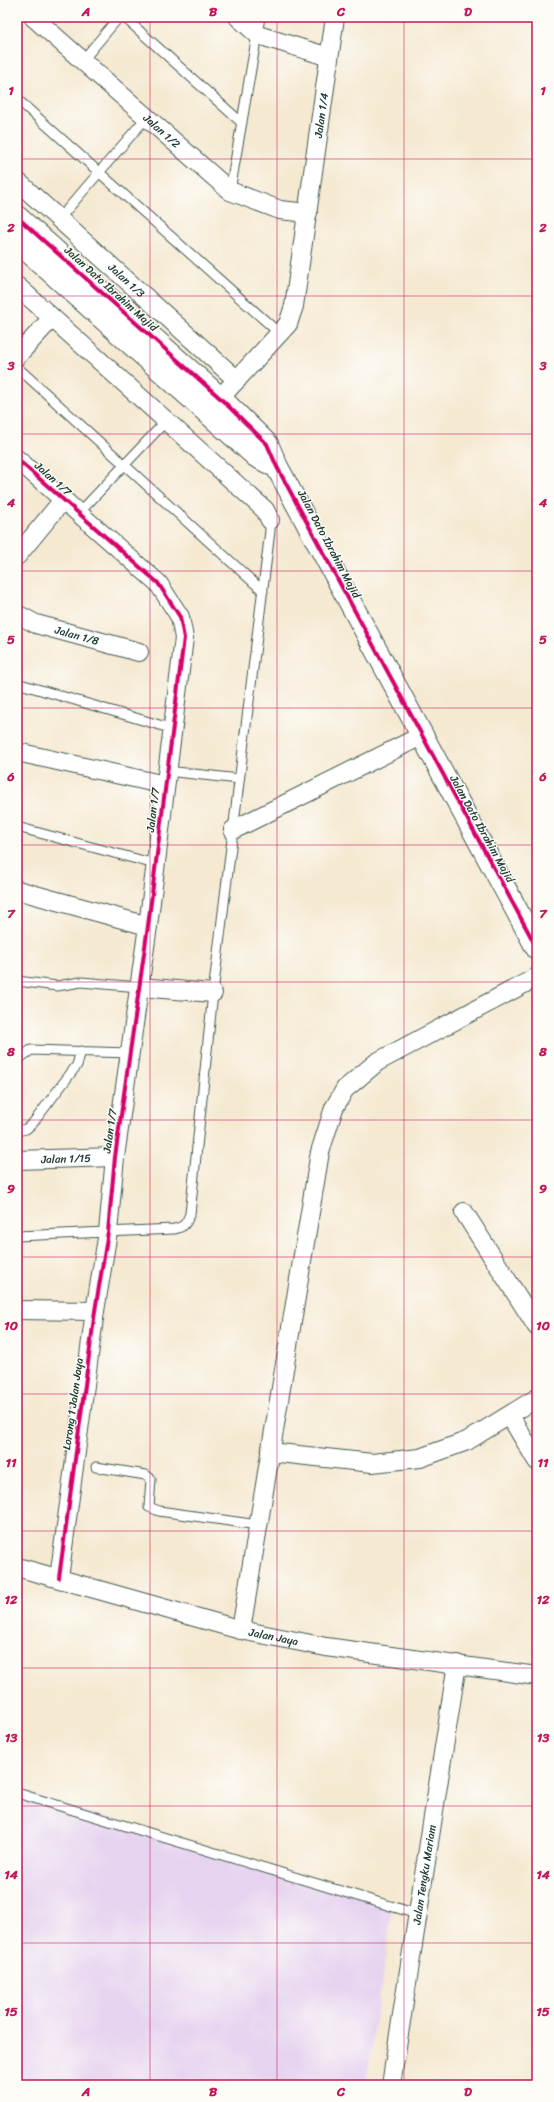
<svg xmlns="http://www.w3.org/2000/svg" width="554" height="2102" viewBox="0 0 554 2102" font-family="Sriracha,sans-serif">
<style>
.built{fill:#e6d3f0}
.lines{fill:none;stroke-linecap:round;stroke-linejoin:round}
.lane-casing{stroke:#3f574c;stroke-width:11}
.street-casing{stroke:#3f574c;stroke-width:20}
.secondary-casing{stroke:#3f574c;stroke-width:24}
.lane{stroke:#fff;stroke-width:9}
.street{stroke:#fff;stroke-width:18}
.secondary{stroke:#fff;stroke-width:22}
.cycleway-casing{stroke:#fdfcf7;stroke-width:6}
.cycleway{stroke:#d6006c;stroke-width:4}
.grid{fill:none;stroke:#c2185b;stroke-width:1;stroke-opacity:0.55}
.labels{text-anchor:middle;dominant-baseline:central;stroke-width:3;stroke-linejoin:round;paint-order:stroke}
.street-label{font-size:11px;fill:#1f3d34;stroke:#fdfcf7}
.neatline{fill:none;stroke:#c2185b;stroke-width:1.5}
.grid-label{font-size:13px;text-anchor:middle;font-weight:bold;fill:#c2185b}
</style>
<rect width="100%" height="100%" fill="#fdfcf7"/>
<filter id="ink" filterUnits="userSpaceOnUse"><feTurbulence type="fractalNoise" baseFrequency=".025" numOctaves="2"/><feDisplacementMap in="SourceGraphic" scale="8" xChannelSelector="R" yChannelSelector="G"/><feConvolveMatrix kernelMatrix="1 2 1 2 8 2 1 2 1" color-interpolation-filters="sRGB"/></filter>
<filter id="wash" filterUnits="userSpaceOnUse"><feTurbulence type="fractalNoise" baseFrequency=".012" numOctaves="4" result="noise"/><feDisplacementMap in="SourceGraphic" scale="16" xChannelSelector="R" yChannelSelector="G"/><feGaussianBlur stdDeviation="0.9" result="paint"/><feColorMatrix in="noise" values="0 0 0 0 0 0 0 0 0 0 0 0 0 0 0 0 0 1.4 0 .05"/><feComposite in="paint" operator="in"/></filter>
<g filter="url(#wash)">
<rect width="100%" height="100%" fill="#f5e9d2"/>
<path class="built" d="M17,1790l376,116 -27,179h-349z"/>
</g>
<g filter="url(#ink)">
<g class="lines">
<g class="lane-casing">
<path id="lane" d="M124,17l118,106
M83,60l36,-43
M17,99l262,234
M230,191l30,-174
M59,219l87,-101
M17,367l246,224
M78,514l88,-93
M17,683l156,46
M167,771l72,8
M17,827l138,37
M17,981l40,5 24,-4 58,5
M17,1060l14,-10 99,3
M17,1131l9,-2 7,-6 44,-58 4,-14
M17,1236l157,-7c10,-2 12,-5 16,-15l23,-221 57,-462v-11
M96,1467l50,8 5,4 -2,28 10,4 99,14
M17,1793l400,121
M535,2085l2,-5"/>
</g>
<g class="street-casing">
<g id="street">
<path id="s1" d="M33,17l197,174 50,19 28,3"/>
<path d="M238,17l20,18 71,22"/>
<path id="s2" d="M17,181l220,199"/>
<path d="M17,286l248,224 5,10"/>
<path d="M17,356l35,-38"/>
<path id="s3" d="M220,398l68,-74 6,-18 41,-289"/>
<path d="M17,459l141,124 22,34 4,21 -36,288 -33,231 -7,75 -13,79 -36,267"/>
<path d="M17,556l46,-56"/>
<path id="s4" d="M17,614l19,10 103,28"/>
<path d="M17,752l148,33"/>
<path d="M233,830l188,-94"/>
<path d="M17,890l131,36"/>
<path d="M139,987l74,6"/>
<path id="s5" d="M17,1160l98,-3"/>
<path d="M464,1212l73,115"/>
<path d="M17,1310l78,1"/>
<path d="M510,1416l27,45"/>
<path d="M270,1452l102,11 48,-5 47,-17 70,-43"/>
<path id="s6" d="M17,1567l224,63 85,17 211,29"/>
<path d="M241,1630l79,-478 14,-44 11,-19 32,-27 160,-85"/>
<path id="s7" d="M391,2085l66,-421"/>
</g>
</g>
<g class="secondary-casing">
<path id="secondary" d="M17,217l203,181 47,46 10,23 260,481
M17,241l239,215 21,11"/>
</g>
<use href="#lane" class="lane"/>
<use href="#street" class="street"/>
<use href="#secondary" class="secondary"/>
<g class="cycleway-casing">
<path id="cycleway" d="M17,217l203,181 47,46 10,23 260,481
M17,459l141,124 22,34 4,21 -36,288 -33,231 -7,75 -13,79 -36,267"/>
</g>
<use href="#cycleway" class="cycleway"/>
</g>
</g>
<path class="grid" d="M150,17v2068M277,17v2068M404,17v2068M17,159h520M17,296h520M17,434h520M17,571h520M17,708h520M17,845h520M17,982h520M17,1120h520M17,1257h520M17,1394h520M17,1531h520M17,1668h520M17,1806h520M17,1943h520"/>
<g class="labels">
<g class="street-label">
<text stroke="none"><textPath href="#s3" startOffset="312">Jalan 1/4</textPath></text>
<text stroke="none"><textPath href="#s1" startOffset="172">Jalan 1/2</textPath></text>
<text stroke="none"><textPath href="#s2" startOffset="148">Jalan 1/3</textPath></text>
<text transform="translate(111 289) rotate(42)">Jalan Dato Ibrahim Majid</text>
<text transform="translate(53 479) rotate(42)">Jalan 1/7</text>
<text transform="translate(329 544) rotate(62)">Jalan Dato Ibrahim Majid</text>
<text stroke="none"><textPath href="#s4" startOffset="64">Jalan 1/8</textPath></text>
<text transform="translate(153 810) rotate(-83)">Jalan 1/7</text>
<text transform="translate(482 829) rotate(61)">Jalan Dato Ibrahim Majid</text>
<text transform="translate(110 1131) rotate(-82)">Jalan 1/7</text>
<text stroke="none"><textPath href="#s5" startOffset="49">Jalan 1/15</textPath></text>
<text transform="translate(73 1404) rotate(-82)">Lorong 1 Jalan Jaya</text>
<text stroke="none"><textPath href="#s6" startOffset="266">Jalan Jaya</textPath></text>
<text stroke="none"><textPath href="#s7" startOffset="213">Jalan Tengku Mariam</textPath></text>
</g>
</g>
<rect width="554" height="2102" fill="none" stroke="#fdfcf7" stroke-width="44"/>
<rect x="22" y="22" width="510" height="2058" class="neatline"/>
<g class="grid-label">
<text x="86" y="16">A</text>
<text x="213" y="16">B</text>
<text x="341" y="16">C</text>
<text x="468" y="16">D</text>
<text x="11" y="95">1</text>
<text x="543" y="95">1</text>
<text x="11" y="232">2</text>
<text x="543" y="232">2</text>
<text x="11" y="370">3</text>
<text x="543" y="370">3</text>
<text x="11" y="507">4</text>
<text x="543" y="507">4</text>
<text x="11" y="644">5</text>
<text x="543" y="644">5</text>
<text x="11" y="781">6</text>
<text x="543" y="781">6</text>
<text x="11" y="918">7</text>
<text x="543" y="918">7</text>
<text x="11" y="1056">8</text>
<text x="543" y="1056">8</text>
<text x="11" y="1193">9</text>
<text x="543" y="1193">9</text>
<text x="11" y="1330">10</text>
<text x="543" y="1330">10</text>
<text x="11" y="1467">11</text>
<text x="543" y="1467">11</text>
<text x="11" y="1604">12</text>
<text x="543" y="1604">12</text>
<text x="11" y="1742">13</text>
<text x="543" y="1742">13</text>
<text x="11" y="1879">14</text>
<text x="543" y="1879">14</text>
<text x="11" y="2016">15</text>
<text x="543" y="2016">15</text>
<text x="86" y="2096">A</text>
<text x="213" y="2096">B</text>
<text x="341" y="2096">C</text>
<text x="468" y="2096">D</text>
</g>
</svg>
